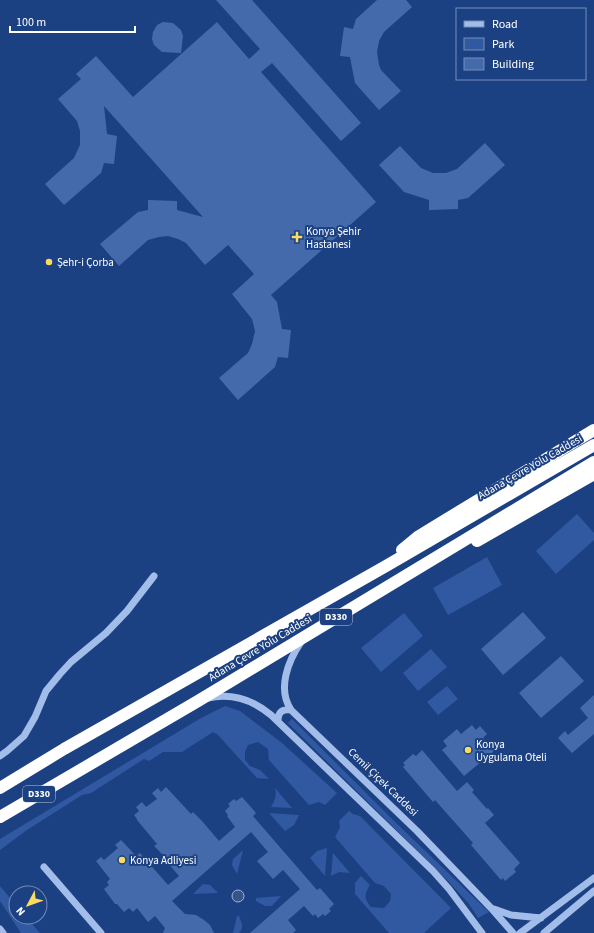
<svg xmlns="http://www.w3.org/2000/svg" width="594" height="933" viewBox="0 0 594 933" font-family="'Source Sans 3',sans-serif">
<style>
.green{fill:#3059a1}
.water{fill:#385384;stroke:#95b7ec}
.building{fill:#456aac}
.lines{fill:none;stroke-linecap:round;stroke-linejoin:round}
.minor{stroke:#a2bdea;stroke-width:7}
.highway{stroke:#fff;stroke-width:12}
.poi-dot{fill:#fada60;stroke:#1c4183;stroke-width:1.5}
.labels{text-anchor:middle;dominant-baseline:central;stroke-width:4;stroke-linejoin:round;paint-order:stroke}
.shield{fill:#1c4183;stroke:#bbc6da;stroke-width:1}
.shield-label{font-size:10px;font-weight:bold;fill:#fff}
.poi-label{font-size:11px;fill:#fff;stroke:#1c4183;text-anchor:start}
.street-label{font-size:11px;fill:#fff;stroke:#1c4183}
</style>
<rect width="100%" height="100%" fill="#1c4183"/>
<path class="green" d="M577,514l17,19v7l-38,34 -20,-23z
M487,557l15,28 -54,30 -15,-27z
M404,613l19,23 -42,36 -20,-24z
M431,649l16,18 -29,24 -15,-18z
M447,686l11,13 -20,16 -11,-13z
M225,706l15,5 42,32 55,50 -12,12 -6,-3 -10,3 -40,-45 -1,-11 -10,-7 -10,3 -3,7v8l5,6 10,4 9,9 -12,-1 -39,-43 -5,-3 -31,20h-19l-14,9 -5,-2 -53,34 -9,2 -55,35 -27,20v-11l201,-121z
M292,719l102,102 95,91 -11,6 -9,-14 -21,-23 -160,-158z
M275,788l17,20 -21,-1c4,-7 6,-11 4,-19z
M349,811l4,3 7,2 91,92 -27,25h-35l-34,-39v-11l6,-7 9,9c-6,9 -6,14 1,22l13,1 6,-7 1,-7 -7,-8 -9,-3 -40,-46 5,-10 -1,-6z
M269,813l30,2 -5,10 -9,6z
M327,848l-2,28 -15,-18 7,-7z
M243,850l-6,24 -5,-9 1,-6z
M333,853l17,20 -11,-1 -8,4z
M203,884l7,1 8,8 -25,1z
M0,886l16,19v12h10l14,16h-19l-21,-32z
M281,896l-9,10h-7l-9,-5v-3z
M237,916h2c2,6 6,11 0,17h-6z"/>
<path class="water" d="M232 896a6 6 0 1 1 12 0a6 6 0 1 1-12 0Z"/>
<path class="building" d="M216,0h36l109,123 -20,18 -69,-78 -11,9 115,130 -105,93 6,7 5,27 9,1 -3,28 -10,-1 -3,10 -37,33 -19,-22 29,-25 4,-9 3,-13 -3,-12 -20,-25 22,-20 -26,-29 -23,20 -19,-22 -8,-4 -10,-3 -9,1 -11,3 -29,26 -19,-22 38,-32 10,-2v-10l29,1v9l26,7 -99,-111 3,28 10,2 -3,28 -10,-1 -3,10 -37,32 -19,-21 29,-26 6,-13v-14l-3,-10 -19,-22 23,-20 -5,-5 20,-18 37,41 84,-75 32,37 11,-10z
M377,0h29l6,7 -28,25 -5,9 -2,11 2,13 2,5 20,21 -22,19 -24,-27 -5,-26 -10,-1 4,-29 9,2 3,-10z
M163,22l10,1 8,7 2,6 -2,17 -19,-1 -8,-7 -2,-6 1,-7 4,-7z
M485,143l20,22 -37,33 -10,2v9l-29,1v-10l-25,-8 -25,-27 21,-19 21,22 12,5h13l11,-4z
M523,612l23,26 -43,37 -22,-26z
M561,656l23,25 -43,37 -22,-25z
M594,695v39l-22,19 -14,-15 7,-7 3,4 20,-17 -8,-10z
M472,725l4,5 4,-4 7,8 -4,4 11,13 -30,25 -22,-26 5,-4 -4,-5 14,-12 4,5z
M422,750l35,41 10,-9 7,8 -2,2 15,17 1,-1 6,7 -9,8 35,40 -6,6 2,3 -11,9 -2,-3 -2,2 -30,-35 2,-2 -38,-43 -2,2 -30,-35 2,-2 -2,-2 10,-9 3,2z
M166,787l25,27 2,-2 9,9 17,20 16,-14 -8,-11 1,-1 -3,-4 5,-5 -2,-2 6,-5 2,2 6,-4 14,16 -3,3 64,74 3,-2 14,16 -5,5 2,2 -6,5 -2,-2 -5,4 -3,-4 -2,2 -9,-10 -16,14 8,10 -3,3h-43l50,-44 -17,-19 -10,9 -16,-18 11,-9 -17,-20 -79,69 13,13 11,1 8,5 6,5 4,8h-51l2,-5 -10,-12 -7,6 -11,-14 -4,4 -4,-4 -5,4 -7,-8h-2l-11,-15 5,-4 -2,-3 3,-3 -14,-18 5,-4 3,3 14,-12 -3,-3 6,-5 15,16 4,-3 28,32 11,-9 -17,-20 1,-1 -9,-9 3,-2 -20,-24v-1l-3,-4 5,-4 -3,-4 6,-5 4,5 11,-8 -5,-6 6,-5 3,4z"/>
<g class="lines">
<path class="minor" d="M301,642c-13,19 -24,47 -10,68l126,121 74,77 22,25
M208,698c23,-5 45,2 63,17l162,156 16,18 33,44
M278,721c0,-9 4,-12 13,-11
M0,756l7,-5 17,-15 11,-19 11,-26 14,-17 11,-12 35,-29 21,-22 27,-35
M44,867l57,66
M494,909l17,6 30,3
M0,929l3,4
M520,933l74,-55
M544,933l50,-42"/>
<path class="highway" d="M477,541l117,-67
M402,550l17,-14 13,-8 162,-98
M0,788l64,-39 322,-183 208,-121
M0,817l198,-116 396,-239"/>
</g>
<g class="poi-dot">
<path d="M295 231h4v4h4v4h-4v4h-4v-4h-4v-4h4z"/>
<circle cx="49" cy="262" r="4"/>
<circle cx="468" cy="750" r="4"/>
<circle cx="122" cy="860" r="4"/>
</g>
<g class="labels">
<g class="shield">
<rect x="320" y="609" width="32" height="16" rx="3"/>
<rect x="23" y="786" width="32" height="16" rx="3"/>
</g>
<g class="shield-label">
<text x="336" y="617">D330</text>
<text x="39" y="794">D330</text>
</g>
<g class="poi-label">
<text x="306" y="231">Konya Şehir<tspan x="306" dy="13">Hastanesi</tspan></text>
<text x="57" y="262">Şehr-i Çorba</text>
<text x="476" y="744">Konya<tspan x="476" dy="13">Uygulama Oteli</tspan></text>
<text x="130" y="860">Konya Adliyesi</text>
</g>
<g class="street-label">
<text transform="translate(530 467) rotate(-30)">Adana Çevre Yolu Caddesi</text>
<text transform="translate(260 648) rotate(-31)">Adana Çevre Yolu Caddesi</text>
<text transform="translate(383 782) rotate(44)">Cemil Çiçek Caddesi</text>
</g>
</g>
<rect x="456" y="8" width="130" height="72" fill="#1c4183" stroke="#778db5"/>
<rect x="464" y="21" width="20" height="6" fill="#a2bdea" stroke="#778db5"/>
<text x="492" y="28" font-size="12" fill="#ffffff">Road</text>
<rect x="464" y="38" width="20" height="12" fill="#3059a1" stroke="#778db5"/>
<text x="492" y="48" font-size="12" fill="#ffffff">Park</text>
<rect x="464" y="58" width="20" height="12" fill="#456aac" stroke="#778db5"/>
<text x="492" y="68" font-size="12" fill="#ffffff">Building</text>
<g transform="translate(28 905) rotate(229)"><circle r="19" fill="#1c4183" stroke="#778db5"/>
<path d="M0-3L7 15L0 10L-7 15Z" fill="#fada60"/>
<text y="-6" font-size="11" font-weight="bold" text-anchor="middle" fill="#ffffff">N</text>
</g>
<path d="M10 26v6h125v-6" fill="none" stroke="#ffffff" stroke-width="2"/>
<text x="16" y="26" font-size="12" fill="#ffffff" stroke="#1c4183" stroke-width="3" paint-order="stroke">100 m</text>
</svg>
